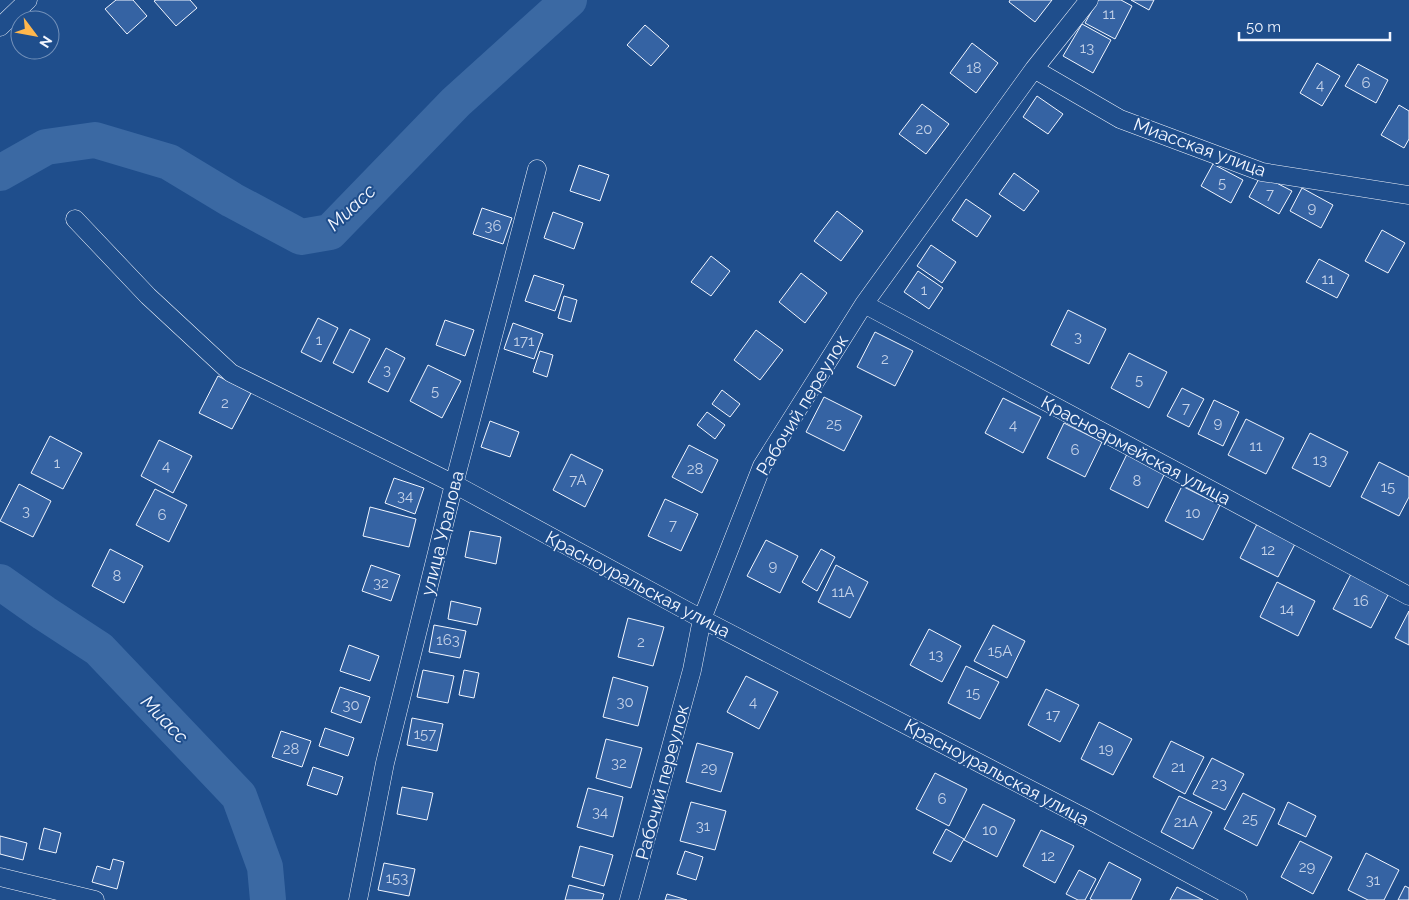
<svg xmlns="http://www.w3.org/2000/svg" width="1409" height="900" viewBox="0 0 1409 900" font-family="Raleway,sans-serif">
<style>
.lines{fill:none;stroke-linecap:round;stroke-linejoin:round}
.river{stroke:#3b69a3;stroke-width:36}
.building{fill:#3563a3;stroke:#f2f6ff}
.street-casing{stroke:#f2f6ff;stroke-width:19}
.street{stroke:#1f4e8c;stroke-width:18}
.labels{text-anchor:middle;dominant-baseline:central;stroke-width:4;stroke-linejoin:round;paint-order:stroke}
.number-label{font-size:15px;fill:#c3d1e8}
.street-label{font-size:18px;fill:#f2f6ff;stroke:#1f4e8c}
.water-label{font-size:19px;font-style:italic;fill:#f2f6ff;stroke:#1f4e8c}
</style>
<rect width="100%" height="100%" fill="#1f4e8c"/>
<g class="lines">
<path class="river" d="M0,173l46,-26 49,-7 74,22 63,38 69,37 29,-5 126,-130 113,-102
M0,582l44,31 55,36 140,147 26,71 3,33"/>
</g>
<path class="building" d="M116,0h17l14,16 -20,18 -22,-25z
M156,0h34l7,8 -21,18 -22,-25z
M1010,0h42l-17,22 -26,-20z
M1098,0h23l11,6 -17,33 -30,-16z
M1131,0h23l-5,10z
M1082,24l29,16 -18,33 -30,-17z
M645,25l24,21 -18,20 -24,-21z
M972,43l26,20 -22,30 -26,-20z
M1317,63l23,13 -18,30 -22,-13z
M1358,64l30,16 -12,23 -31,-17z
M1037,96l26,18 -15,20 -25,-17z
M922,104l27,20 -23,30 -27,-20z
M1399,105l10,6v28l-5,9 -23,-13z
M1213,164l30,16 -12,23 -30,-17z
M579,165l30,10 -9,26 -30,-10z
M1014,173l25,18 -15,20 -25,-17z
M1261,175l31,16 -13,23 -30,-17z
M1302,188l31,17 -12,23 -31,-17z
M966,199l25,17 -14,21 -25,-17z
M482,208l30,10 -9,26 -30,-10z
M837,211l26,20 -22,30 -27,-20z
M553,212l30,11 -9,26 -30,-11z
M1382,230l23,13 -17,30 -23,-12z
M931,245l25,17 -14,21 -25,-17z
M711,256l19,15 -19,25 -20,-14z
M1319,259l30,16 -12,23 -31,-16z
M918,271l25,17 -14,21 -25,-17z
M801,273l26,20 -22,30 -26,-21z
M534,275l30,10 -9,26 -30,-10z
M564,296l13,4 -6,22 -13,-4z
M1068,310l38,19 -17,35 -38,-19z
M318,318l20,10 -17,34 -20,-10z
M445,320l29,10 -9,26 -29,-11z
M513,323l30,11 -9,25 -30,-10z
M350,329l20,10 -17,34 -20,-10z
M756,330l27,20 -23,30 -26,-20z
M875,332l38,19 -18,35 -38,-19z
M386,348l19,10 -17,34 -20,-10z
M540,351l13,4 -6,22 -14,-5z
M1129,353l38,19 -18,36 -38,-20z
M428,365l33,16 -19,37 -32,-17z
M218,376l33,17 -19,36 -33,-16z
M1182,388l22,11 -15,28 -22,-11z
M722,390l18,14 -10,13 -18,-13z
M824,397l38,19 -18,35 -38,-19z
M1003,398l38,19 -18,36 -38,-20z
M1214,400l25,12 -16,34 -25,-12z
M707,412l18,13 -10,14 -18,-14z
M1246,419l38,19 -18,36 -38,-19z
M490,421l29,11 -9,25 -29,-10z
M1064,423l38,19 -17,35 -38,-19z
M1310,433l38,19 -18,35 -38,-19z
M50,436l32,17 -19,36 -32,-16z
M159,440l33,16 -19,37 -32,-17z
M689,445l29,15 -16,33 -30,-16z
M571,454l32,16 -18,37 -32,-17z
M1127,454l38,19 -17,35 -38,-19z
M1379,462l30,15v20l-10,19 -38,-19z
M394,478l30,10 -9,26 -30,-11z
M19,484l32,17 -18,36 -33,-16z
M1182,486l38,19 -17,35 -38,-19z
M155,489l32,16 -18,37 -33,-17z
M665,499l33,15 -17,37 -33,-15z
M370,507l46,12 -7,28 -46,-11z
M1258,522l38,20 -18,35 -38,-19z
M470,531l31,6 -5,27 -31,-7z
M766,540l32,16 -18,37 -33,-17z
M110,549l33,17 -19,37 -32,-17z
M821,549l14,8 -18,34 -15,-9z
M371,565l29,10 -9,26 -29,-10z
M836,565l32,17 -18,36 -32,-16z
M1351,574l38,19 -18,35 -38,-19z
M1277,582l38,19 -17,35 -38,-19z
M451,601l30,7 -4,17 -29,-6z
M1409,611v34l-14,-7z
M628,618l36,9 -11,39 -35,-9z
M434,625l32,6 -6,27 -31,-6z
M993,625l32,16 -18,37 -33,-17z
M929,629l32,17 -19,36 -32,-17z
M349,645l30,11 -9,25 -30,-10z
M966,666l33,16 -19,37 -32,-16z
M423,670l31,6 -6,27 -31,-6z
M464,670l15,3 -5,25 -15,-3z
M746,676l32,16 -19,37 -32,-17z
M613,677l35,10 -10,39 -35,-9z
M340,687l30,10 -9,26 -30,-11z
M1046,689l33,16 -19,37 -32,-17z
M412,718l31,6 -6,27 -30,-6z
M1099,722l33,17 -19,36 -32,-16z
M325,728l29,10 -6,18 -29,-10z
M281,731l30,10 -9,26 -30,-10z
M606,739l36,9 -11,40 -35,-10z
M1171,741l33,16 -19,37 -32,-17z
M697,743l36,10 -12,39 -35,-10z
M1212,758l32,16 -19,36 -32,-16z
M313,767l30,10 -6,18 -30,-10z
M935,773l32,16 -18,37 -33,-17z
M402,787l31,6 -6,27 -30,-6z
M588,788l35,9 -10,40 -36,-10z
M1243,793l32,16 -18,37 -33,-17z
M1179,796l33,16 -19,37 -32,-17z
M691,802l35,9 -11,39 -35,-9z
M1288,802l28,14 -10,21 -28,-13z
M983,804l32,16 -18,37 -33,-17z
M44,828l17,5 -5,20 -17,-4z
M946,829l18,10 -13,23 -18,-9z
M1041,830l33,16 -19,37 -32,-17z
M0,836l27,7 -4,17 -23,-6z
M1300,841l32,16 -19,37 -32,-17z
M580,846l33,9 -9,31 -32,-9z
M685,851l18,6 -7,23 -19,-6z
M1366,853l33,17 -15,30h-16l-20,-10z
M113,859l11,3 -7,27 -25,-7 5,-16 13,4z
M1109,862l32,17 -10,21h-38l-3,-1z
M384,863l31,6 -6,27 -31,-6z
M1079,870l17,9 -11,21h-7l-12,-6z
M569,885l35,9 -2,6h-37z
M1405,886l4,2v12h-11z
M1177,887l26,13h-33z
M667,894l20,6h-22z"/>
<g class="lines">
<g class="street-casing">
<path id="street" d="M0,27l28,-27
M1034,69l86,50 142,53 147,23
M75,219l73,77 83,77 223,111 248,135 387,201 149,80
M864,304l545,292
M0,877l95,23
M358,900l27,-137 69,-279 83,-315
M629,900l63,-230 10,-51 60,-153 102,-162 170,-235 55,-69"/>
</g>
<use href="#street" class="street"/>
</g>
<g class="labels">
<g class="number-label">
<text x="1109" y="14">11</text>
<text x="1087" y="48">13</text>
<text x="974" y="68">18</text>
<text x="1366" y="83">6</text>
<text x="1320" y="85">4</text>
<text x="924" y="129">20</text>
<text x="1222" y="183">5</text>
<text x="1270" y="194">7</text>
<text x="1312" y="208">9</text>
<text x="493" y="226">36</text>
<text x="1328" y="279">11</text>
<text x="924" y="290">1</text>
<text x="1078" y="337">3</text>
<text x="319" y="340">1</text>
<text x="524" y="341">171</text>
<text x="885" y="359">2</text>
<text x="387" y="370">3</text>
<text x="1139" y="380">5</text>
<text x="435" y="391">5</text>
<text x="225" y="403">2</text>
<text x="1186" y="408">7</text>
<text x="1218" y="423">9</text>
<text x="834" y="424">25</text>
<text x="1013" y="425">4</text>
<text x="1256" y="446">11</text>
<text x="1075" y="450">6</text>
<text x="1320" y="460">13</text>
<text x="57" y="463">1</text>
<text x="166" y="466">4</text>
<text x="695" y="469">28</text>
<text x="578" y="480">7А</text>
<text x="1137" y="481">8</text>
<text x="1388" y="487">15</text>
<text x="405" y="496">34</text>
<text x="26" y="511">3</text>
<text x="1193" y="513">10</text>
<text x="162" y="515">6</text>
<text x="673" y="525">7</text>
<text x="1268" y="550">12</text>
<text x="773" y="566">9</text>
<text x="117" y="576">8</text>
<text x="381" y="583">32</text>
<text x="843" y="592">11А</text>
<text x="1361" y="601">16</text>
<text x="1287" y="609">14</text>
<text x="448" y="640">163</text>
<text x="641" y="642">2</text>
<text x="1000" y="651">15А</text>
<text x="936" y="655">13</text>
<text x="973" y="693">15</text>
<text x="625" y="702">30</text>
<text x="753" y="702">4</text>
<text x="351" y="705">30</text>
<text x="1053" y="715">17</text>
<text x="425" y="734">157</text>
<text x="291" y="749">28</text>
<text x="1106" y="749">19</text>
<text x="619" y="763">32</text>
<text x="1178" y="767">21</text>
<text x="709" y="768">29</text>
<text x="1219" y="784">23</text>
<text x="942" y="799">6</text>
<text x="600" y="812">34</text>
<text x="1250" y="819">25</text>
<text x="1186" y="822">21А</text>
<text x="703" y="826">31</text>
<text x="990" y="830">10</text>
<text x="1048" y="856">12</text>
<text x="1307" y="867">29</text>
<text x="397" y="878">153</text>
<text x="1373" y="880">31</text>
</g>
<g class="street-label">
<text transform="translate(1200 147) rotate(20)">Миасская улица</text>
<text transform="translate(802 405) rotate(-59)">Рабочий переулок</text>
<text transform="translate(1136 450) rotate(28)">Красноармейская улица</text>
<text transform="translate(442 533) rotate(-76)">улица Уралова</text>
<text transform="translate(638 584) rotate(28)">Красноуральская улица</text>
<text transform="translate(997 772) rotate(28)">Красноуральская улица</text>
<text transform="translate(662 782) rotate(-75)">Рабочий переулок</text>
</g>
<g class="water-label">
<text transform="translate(351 207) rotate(-43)">Миасс</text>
<text transform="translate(165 719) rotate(46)">Миасс</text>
</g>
</g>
<g transform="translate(35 35) rotate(122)"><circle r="24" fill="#1f4e8c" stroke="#7391ba"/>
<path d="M0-4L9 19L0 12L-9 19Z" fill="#ffb74d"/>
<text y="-8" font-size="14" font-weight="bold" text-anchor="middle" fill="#f2f6ff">N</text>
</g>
<path d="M1239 32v8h151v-8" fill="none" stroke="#f2f6ff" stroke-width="2.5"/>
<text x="1246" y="32" font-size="15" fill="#f2f6ff" stroke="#1f4e8c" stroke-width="4" paint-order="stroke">50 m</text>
</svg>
